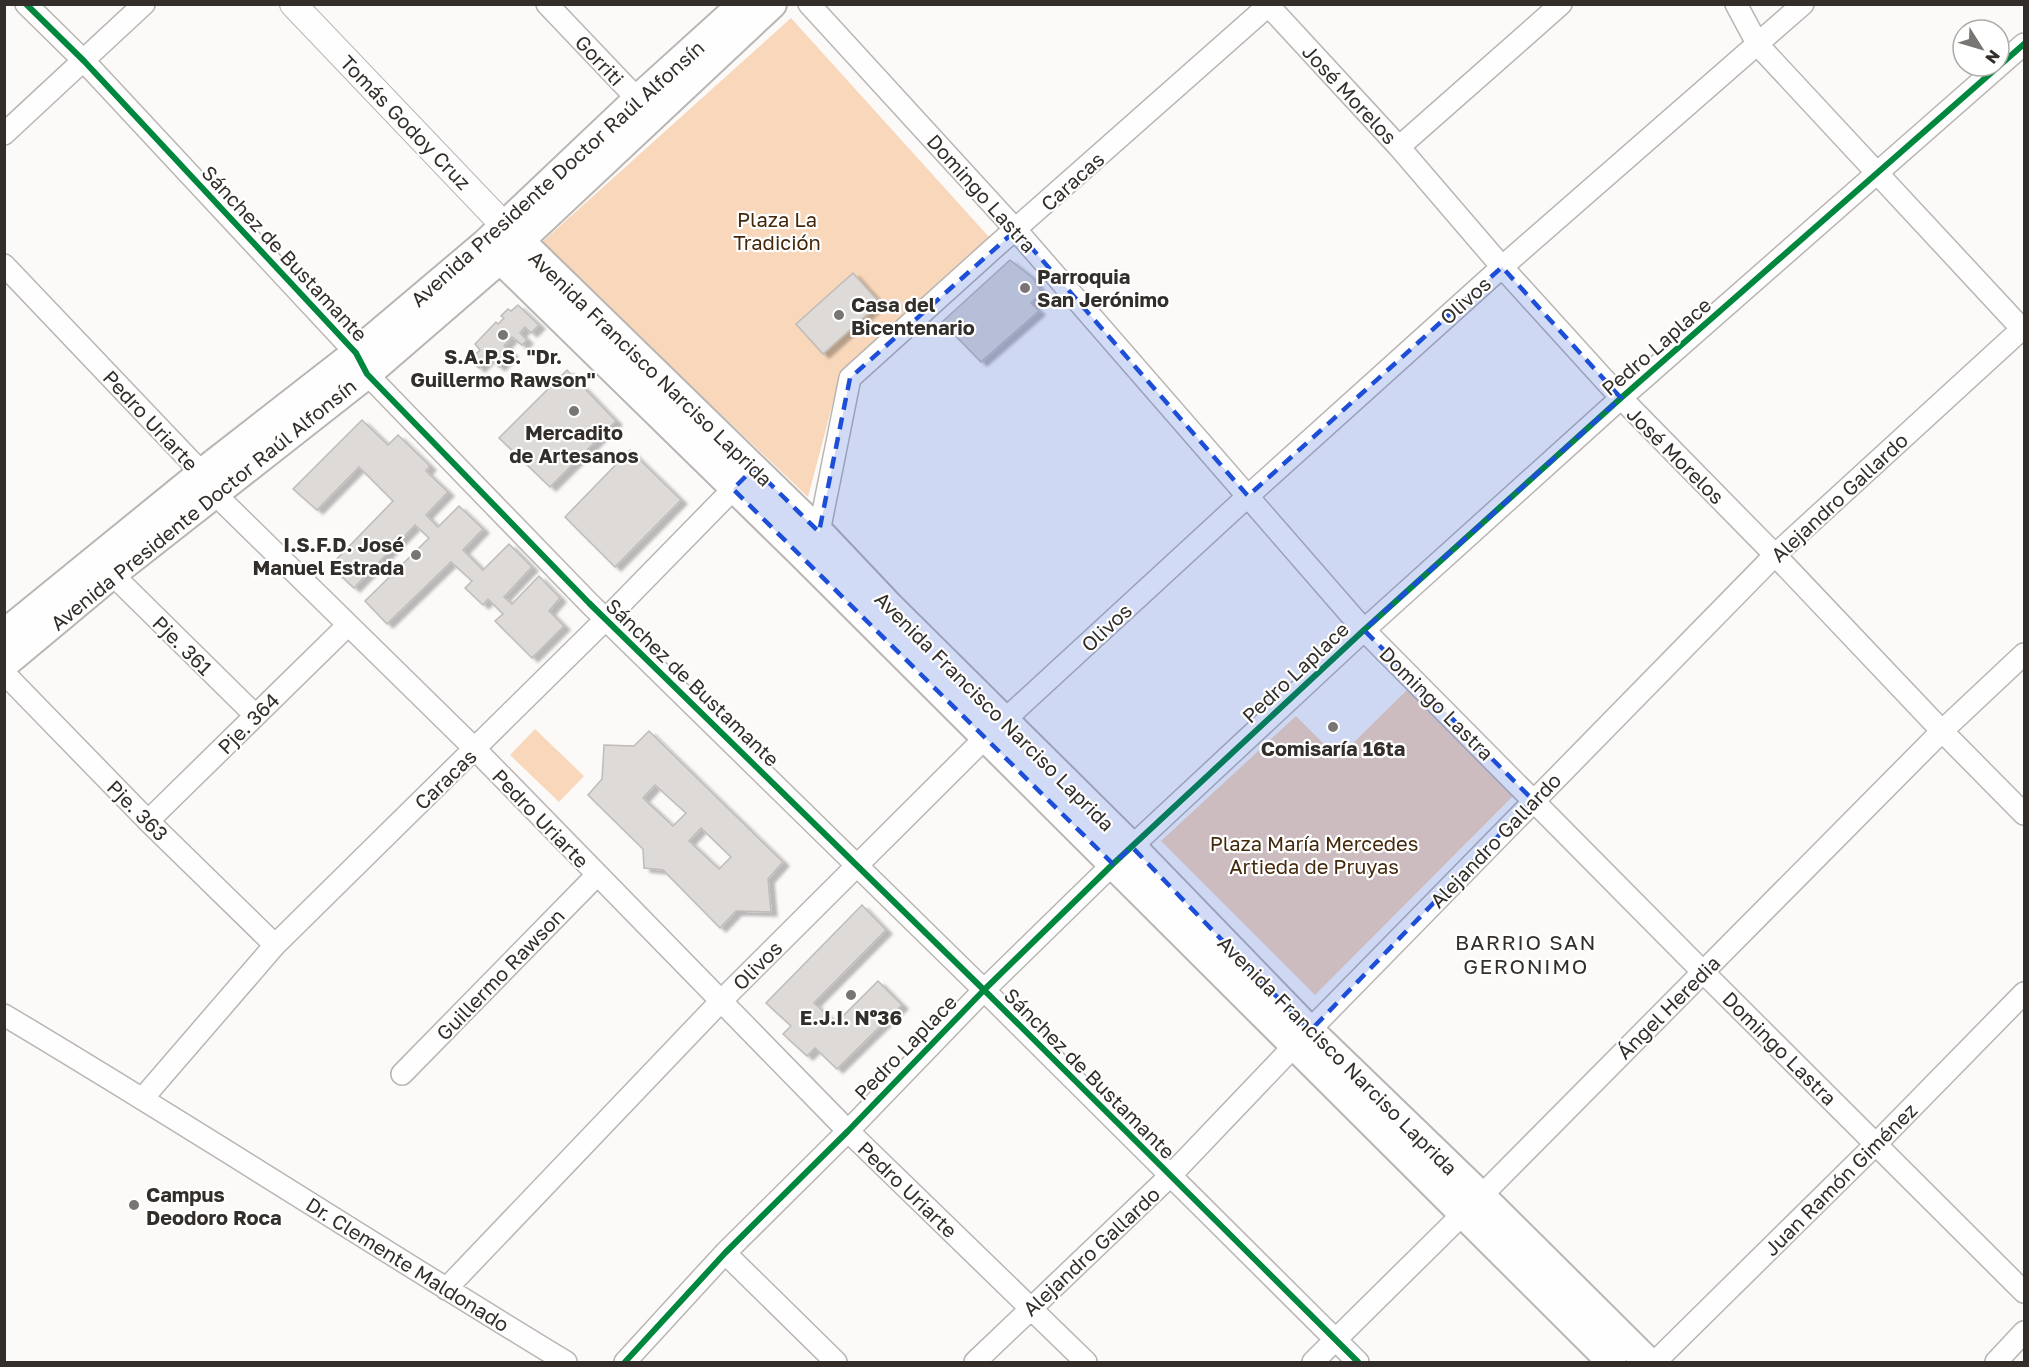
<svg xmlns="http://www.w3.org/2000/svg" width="2029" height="1367" viewBox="0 0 2029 1367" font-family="'Golos Text',sans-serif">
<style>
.green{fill:#f8d7ba}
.building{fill:#dedad7;stroke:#bebbb8;stroke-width:1.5;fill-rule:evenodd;filter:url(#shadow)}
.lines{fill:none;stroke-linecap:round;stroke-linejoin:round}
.minor-casing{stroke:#b9b5b3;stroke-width:24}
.tertiary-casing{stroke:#b9b5b3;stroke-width:28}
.secondary-casing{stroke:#b9b5b3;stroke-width:32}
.minor{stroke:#fffefe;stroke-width:21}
.tertiary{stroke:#fffefe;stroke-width:26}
.secondary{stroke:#fffefe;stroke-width:28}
.cycleway-casing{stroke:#fff;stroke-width:10}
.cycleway{stroke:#00873e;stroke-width:6}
.marked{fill:#1d4ed8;fill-opacity:0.2;stroke:#1d4ed8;stroke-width:4.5;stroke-dasharray:12 8;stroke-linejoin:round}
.poi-dot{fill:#797572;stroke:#fff;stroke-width:2}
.labels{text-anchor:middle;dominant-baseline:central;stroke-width:4.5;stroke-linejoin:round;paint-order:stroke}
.street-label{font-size:20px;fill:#332e29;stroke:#fff}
.park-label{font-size:20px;fill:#44280b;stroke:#fff}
.poi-label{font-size:20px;font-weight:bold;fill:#332e29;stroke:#fff}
.neighbourhood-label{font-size:21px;letter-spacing:1.5px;fill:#332e29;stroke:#fff}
</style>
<defs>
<filter id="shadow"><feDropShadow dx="6" dy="4" stdDeviation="1.5" flood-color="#0004"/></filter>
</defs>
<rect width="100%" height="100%" fill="#fcfaf9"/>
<path class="green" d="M791,18l198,219 -149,139 -32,121 -267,-254z
M1409,688l105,107 -199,200 -154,-154 135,-125 42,42z
M535,729l49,47 -25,26 -49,-47z"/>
<path class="building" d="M1010,260l23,18 9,15 -11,10 8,8 -58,51 -39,-40z
M853,273l27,30 -57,51 -27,-30z
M518,305l21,20 -8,8 -6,-6 -5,6 7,7 -5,5 -10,-8 -8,9 8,7 -13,14 -10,-9 -10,10 -9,-8 10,-10 -5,-6 21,-22 2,2 6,-6 -3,-2 7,-7 3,2z
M567,370l49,51 -66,66 -51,-49z
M362,420l26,25 10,-10 32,31 -4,5 22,21 -22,23 12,12 21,-21 24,23 -20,21 20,20 26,-26 23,23 -28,30 8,7 27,-28 21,22 -11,13 15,15 -32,32 -37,-37 8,-7 -15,-15 -5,6 -18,-17 7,-7 -21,-19 -64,62 -22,-23 64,-63 -14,-13 -61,63 -24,-22 63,-65 -34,-34 -42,43 -24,-21z
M630,450l51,50 -66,67 -50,-50z
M649,731l134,131 -15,17 3,33 -35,-1 -16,17 -57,-58 -19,-2 -1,-19 -55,-54 14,-16 2,-34 30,1zM655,785l31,28 -13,13 -30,-28zM701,828l30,29 -12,12 -30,-28z
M862,905l24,25 -72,73 22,20 42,-42 24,24 -65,64 -22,-21 -8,8 -24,-22 8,-8 -25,-23z"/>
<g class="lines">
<g class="minor-casing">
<path id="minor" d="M26,4l58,57 272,292 11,21 222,229 395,387 374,372
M547,4l99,104
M809,4l207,226 348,400 339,342 321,320
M1267,4l132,143 103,120 119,131 154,157 167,176 82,83
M1736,4l22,41 266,286
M4,134l140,-130
M1399,147l162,-143
M4,265l198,208 13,21 260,255 373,382 238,231
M810,540l9,-8 31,-154 145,-131 275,-243
M112,574l143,141
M4,673l144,148 127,124
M148,821l200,-196
M4,1015c190,113 374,233 562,347
M402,1074l195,-199
M143,1098l132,-153 331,-326 137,-140
M725,1253l111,109
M446,1289l275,-288 264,-263 263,-242 254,-229 301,-263
M625,1362l100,-109 123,-122 136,-141 129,-126 251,-234 257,-232 403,-354
M975,1362l195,-186 125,-131 480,-490 249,-228
M1313,1362l168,-166 461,-465 82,-77
M1655,1362l221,-218 148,-151
M1996,1362l28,-30"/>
</g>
<g class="tertiary-casing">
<path id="tertiary" d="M293,4l225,236"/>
</g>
<g class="secondary-casing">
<path id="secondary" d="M519,240l300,292 71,75 242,240 178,184 171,165 167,166
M485,244l314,307 813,811
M4,634l198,-161 154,-120 129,-109 152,-144 106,-96
M4,664l108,-90 255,-200 133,-115 272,-255"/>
</g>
<use href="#minor" class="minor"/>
<use href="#tertiary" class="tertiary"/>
<use href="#secondary" class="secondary"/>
<g class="cycleway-casing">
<path id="cycleway" d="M26,4l58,57 272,292 11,21 222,229 395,387 374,372
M625,1362l100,-109 123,-122 136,-141 129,-126 251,-234 257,-232 403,-354"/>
</g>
<use href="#cycleway" class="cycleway"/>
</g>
<path class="marked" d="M1016,230l232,266 254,-229 119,131 -257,232 169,170 -223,231 -178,-184 -19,17 -380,-375 21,-21 65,64 31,-154z"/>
<g class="poi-dot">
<circle cx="1025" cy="288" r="6"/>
<circle cx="839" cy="315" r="6"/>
<circle cx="503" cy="335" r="6"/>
<circle cx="574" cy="411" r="6"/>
<circle cx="416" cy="555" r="6"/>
<circle cx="1333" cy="727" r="6"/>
<circle cx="851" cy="995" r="6"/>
<circle cx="134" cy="1205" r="6"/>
</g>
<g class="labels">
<g class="street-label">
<text transform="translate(600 60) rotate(47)">Gorriti</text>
<text transform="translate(1350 94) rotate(47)">José Morelos</text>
<text transform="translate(406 122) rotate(46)">Tomás Godoy Cruz</text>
<text transform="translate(557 173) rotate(-42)">Avenida Presidente Doctor Raúl Alfonsín</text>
<text transform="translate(1072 181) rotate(-42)">Caracas</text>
<text transform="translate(982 193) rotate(48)">Domingo Lastra</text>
<text transform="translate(285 253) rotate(47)">Sánchez de Bustamante</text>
<text transform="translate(1465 300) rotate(-42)">Olivos</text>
<text transform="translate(1656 346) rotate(-41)">Pedro Laplace</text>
<text transform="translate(651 368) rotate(44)">Avenida Francisco Narciso Laprida</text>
<text transform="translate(151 420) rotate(47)">Pedro Uriarte</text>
<text transform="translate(1676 455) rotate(45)">José Morelos</text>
<text transform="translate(1839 497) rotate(-43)">Alejandro Gallardo</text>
<text transform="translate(203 504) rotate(-39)">Avenida Presidente Doctor Raúl Alfonsín</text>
<text transform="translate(1106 627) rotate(-43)">Olivos</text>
<text transform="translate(183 645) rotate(45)">Pje. 361</text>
<text transform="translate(1295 672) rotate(-43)">Pedro Laplace</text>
<text transform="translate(693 682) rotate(44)">Sánchez de Bustamante</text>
<text transform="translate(1437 703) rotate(45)">Domingo Lastra</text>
<text transform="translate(995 711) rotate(45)">Avenida Francisco Narciso Laprida</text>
<text transform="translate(248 723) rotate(-45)">Pje. 364</text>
<text transform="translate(445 779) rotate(-44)">Caracas</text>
<text transform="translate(138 810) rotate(45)">Pje. 363</text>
<text transform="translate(541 818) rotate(46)">Pedro Uriarte</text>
<text transform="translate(1495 840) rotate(-46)">Alejandro Gallardo</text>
<text transform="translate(757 965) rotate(-45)">Olivos</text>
<text transform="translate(500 974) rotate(-46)">Guillermo Rawson</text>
<text transform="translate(1668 1007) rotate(-45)">Ángel Heredia</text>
<text transform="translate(905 1047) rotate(-46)">Pedro Laplace</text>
<text transform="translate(1780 1048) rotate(45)">Domingo Lastra</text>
<text transform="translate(1338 1055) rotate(45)">Avenida Francisco Narciso Laprida</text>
<text transform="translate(1090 1073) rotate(45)">Sánchez de Bustamante</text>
<text transform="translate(1840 1179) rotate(-45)">Juan Ramón Giménez</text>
<text transform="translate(908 1189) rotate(44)">Pedro Uriarte</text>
<text transform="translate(1091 1251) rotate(-43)">Alejandro Gallardo</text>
<text transform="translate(408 1264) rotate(32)">Dr. Clemente Maldonado</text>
</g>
<g class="park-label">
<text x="777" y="219">Plaza La<tspan x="777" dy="23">Tradición</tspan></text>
<text x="1314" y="843">Plaza María Mercedes<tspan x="1314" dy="23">Artieda de Pruyas</tspan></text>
</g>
<g class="poi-label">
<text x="1037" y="276" text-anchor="start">Parroquia<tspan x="1037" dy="23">San Jerónimo</tspan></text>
<text x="851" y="304" text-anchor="start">Casa del<tspan x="851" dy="23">Bicentenario</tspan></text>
<text x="503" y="356">S.A.P.S. "Dr.<tspan x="503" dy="23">Guillermo Rawson"</tspan></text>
<text x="574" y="432">Mercadito<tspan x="574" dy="23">de Artesanos</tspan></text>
<text x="404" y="544" text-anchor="end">I.S.F.D. José<tspan x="404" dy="23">Manuel Estrada</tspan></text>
<text x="1333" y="748">Comisaría 16ta</text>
<text x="851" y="1017">E.J.I. Nº36</text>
<text x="146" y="1194" text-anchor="start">Campus<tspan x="146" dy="23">Deodoro Roca</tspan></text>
</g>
<g class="neighbourhood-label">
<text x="1526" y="942">BARRIO SAN<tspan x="1526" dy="24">GERONIMO</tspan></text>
</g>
</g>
<rect width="2029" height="1367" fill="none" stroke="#332e29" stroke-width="12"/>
<g transform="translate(1981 48) rotate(127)"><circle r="28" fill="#ffffff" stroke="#adaba9" stroke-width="1.5"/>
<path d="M0-4.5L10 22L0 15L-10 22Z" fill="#797572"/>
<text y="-9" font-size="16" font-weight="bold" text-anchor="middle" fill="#332e29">N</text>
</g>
</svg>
